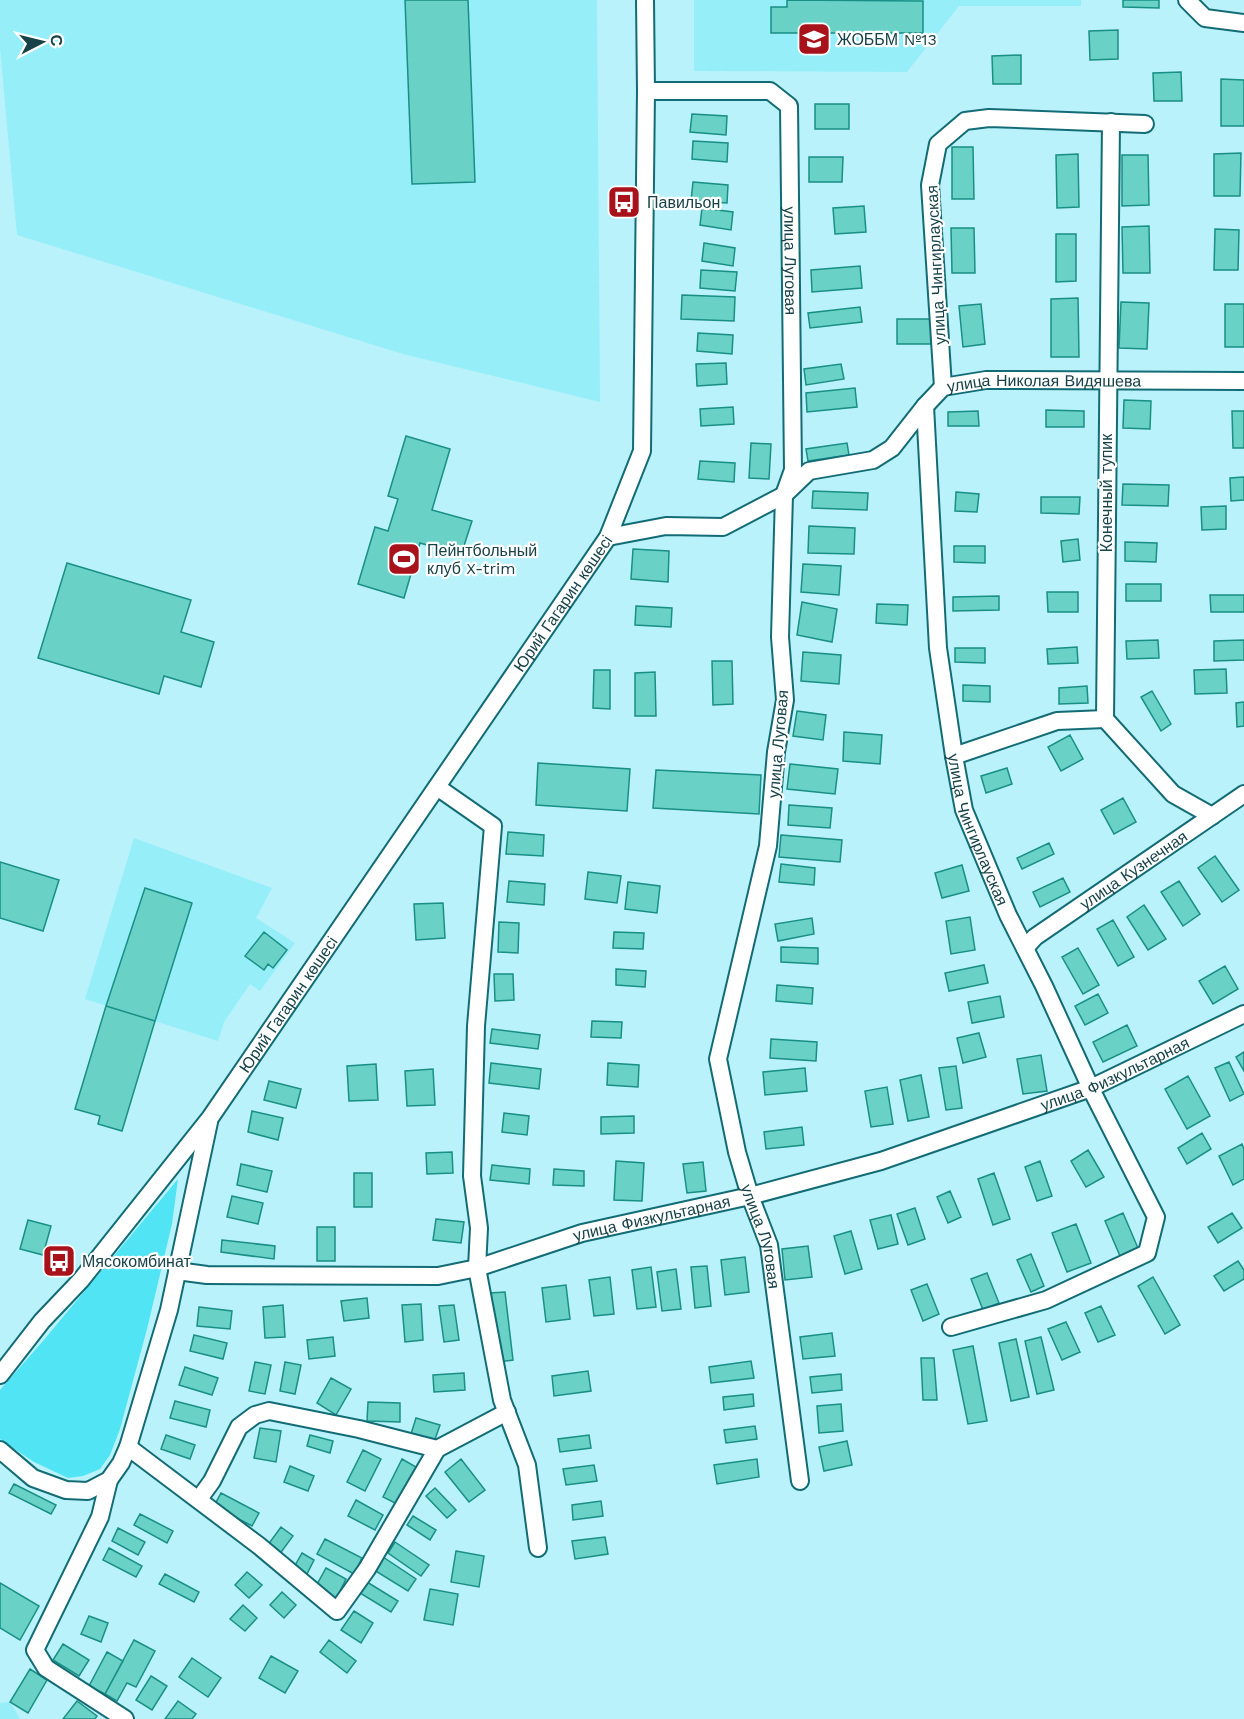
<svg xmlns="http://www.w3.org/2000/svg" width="1244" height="1719" viewBox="0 0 1244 1719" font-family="'Work Sans',sans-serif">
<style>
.built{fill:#96eef9}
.green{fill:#50e4f5}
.building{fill:#6ad1c6;stroke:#198f85;stroke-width:1.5}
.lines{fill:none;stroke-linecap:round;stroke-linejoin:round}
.street-casing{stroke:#136c75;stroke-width:20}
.street{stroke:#fff;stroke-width:16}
.labels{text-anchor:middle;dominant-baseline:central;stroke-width:4.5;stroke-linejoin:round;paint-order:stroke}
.poi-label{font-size:16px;fill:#164248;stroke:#fff;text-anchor:start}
.street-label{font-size:16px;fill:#164248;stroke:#fff}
</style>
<rect width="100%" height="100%" fill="#b9f2fa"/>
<path class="built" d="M0,0h597l3,402 -197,-48 -386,-119 -17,-187z
M694,0h387v6h-122l-52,66 -213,-1z
M134,838l138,50 -16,30 39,25 -35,48 -10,-7 -26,38 -6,19 -133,-42z
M10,1702l10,17h-20v-16z"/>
<path class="green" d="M178,1179l-6,45 -25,105 -27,100 -10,26 -10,14 -17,7 -15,2 -34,-16 -34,-23v-49l43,-49z"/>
<path class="building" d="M405,0h63l7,182 -63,2z
M787,0l136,1v32h-152v-26h16z
M1123,0h36v8l-36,-1z
M1118,30v29l-28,1 -1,-29z
M1021,55v29h-28l-1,-28z
M1181,72l1,29h-28l-1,-28z
M1221,79l23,1v46h-23z
M815,104h34v25h-34z
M692,114l35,2 -1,19 -36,-3z
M693,141l35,2 -1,19 -35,-3z
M952,147h21l1,52h-22z
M1241,153l-1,43h-26v-42z
M1078,154l1,53 -22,1 -1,-53z
M1122,155h26l1,50 -27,1z
M809,157h34l-1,25h-33z
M693,182l35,3 -1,18 -36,-2z
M864,206l2,26 -31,2 -2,-26z
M702,208l31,4 -2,18 -31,-5z
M1149,226l1,47h-27l-1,-46z
M951,228h23l1,45h-23z
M1215,229l24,1 -1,40h-24z
M1056,234h20v47l-20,1z
M704,243l31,5 -2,18 -31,-5z
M860,266l2,22 -50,4 -1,-22z
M701,270l36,2 -2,19 -35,-3z
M682,295l53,2 -1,24 -53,-2z
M1078,298l1,59h-28v-58z
M1121,302l28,1 -2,46 -28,-1z
M981,304l4,40 -22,3 -4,-41z
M1225,304h19v43h-19z
M860,307l2,15 -52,6 -2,-15z
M897,319h34v25h-34z
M698,333l35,2 -1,19 -35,-3z
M726,363l1,21 -30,2 -1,-22z
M841,364l3,15 -38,6 -2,-16z
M855,388l2,19 -50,5 -1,-19z
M1124,400l27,1 -1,28 -27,-1z
M733,407l1,17 -33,2 -1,-17z
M1046,410l38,1v16h-38z
M978,411l1,15h-31v-14z
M1232,411h12v37h-11z
M406,436l44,13 -18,61 40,11 -11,34 -41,-12 -16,55 -46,-14 17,-57 13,4 10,-32 -10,-3z
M751,443l20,1 -2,35 -20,-1z
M847,443l2,12 -41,6 -2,-12z
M700,461l35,2 -1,19 -36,-3z
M1244,477v23l-13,1 -1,-23z
M1123,484l46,1 -1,21 -46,-1z
M813,491l55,2 -1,17 -55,-2z
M956,492l23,2 -2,18 -22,-1z
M1041,497h39l-1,17 -38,-1z
M1226,506v23l-24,1 -1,-23z
M809,526l46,2 -1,26 -46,-1z
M1078,539l2,21 -17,2 -2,-21z
M1125,542l32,1 -1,19 -31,-1z
M954,546h31v17l-31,-1z
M633,549l36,2 -1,31 -37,-3z
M67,563l124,37 -10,32 33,10 -13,45 -37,-11 -5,18 -121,-36z
M803,564l38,2 -2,29 -38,-3z
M1126,584h35v17h-35z
M1047,592h31v20h-30z
M1210,595h34v17h-33z
M999,596v14l-46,1v-14z
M802,602l35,7 -5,33 -35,-7z
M877,604l31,1 -1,20 -31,-2z
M636,606l36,2 -1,19 -36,-2z
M1158,640l1,18 -32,1 -1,-18z
M1244,640v20l-30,1v-20z
M1077,647l1,16 -30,1 -1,-15z
M955,648h30v15l-30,-1z
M803,652l38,3 -2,29 -38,-3z
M712,661h20l1,43 -20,1z
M1226,669l1,24 -32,1 -1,-24z
M594,670h16v39l-17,-1z
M655,672l1,44h-21v-43z
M963,685l27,1v16l-27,-1z
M1087,686l1,17 -29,1v-16z
M1152,691l19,33 -10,7 -20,-34z
M1244,702v24l-7,1 -1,-24z
M797,711l29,4 -3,25 -30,-4z
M844,732l38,3 -2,29 -37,-3z
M1070,735l13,24 -22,12 -13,-24z
M538,763l92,6 -3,42 -91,-6z
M790,764l48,5 -3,25 -48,-5z
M1007,768l5,16 -26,9 -5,-17z
M656,770l105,5 -2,39 -106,-6z
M1123,798l13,24 -22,12 -13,-24z
M789,805l43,3 -2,20 -42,-3z
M508,832l36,3 -1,21 -37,-2z
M781,835l61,5 -2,22 -61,-5z
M1049,843l5,11 -32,15 -5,-11z
M1215,856l24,34 -17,12 -24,-34z
M0,862l59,18 -16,51 -43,-13z
M781,864l34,4 -1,17 -35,-3z
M962,865l7,26 -27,7 -7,-25z
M588,872l33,4 -4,27 -32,-4z
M1063,878l7,14 -30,15 -7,-15z
M509,881l36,3 -1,21 -37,-3z
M1179,881l21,33 -17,12 -22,-34z
M628,882l32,4 -3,27 -32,-4z
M145,888l47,15 -37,118 -49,-15z
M443,903l2,35 -29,2 -2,-36z
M1144,905l22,34 -18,11 -21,-33z
M970,917l5,33 -24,4 -5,-33z
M812,918l2,16 -36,7 -3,-17z
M1113,920l21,37 -16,9 -21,-37z
M499,922l20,1 -1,30 -20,-1z
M264,932l23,18 -14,18 -5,-4 -4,6 -19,-14z
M614,932l30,1 -1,16 -30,-1z
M781,947l37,1v16l-37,-2z
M1078,948l21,37 -16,9 -21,-37z
M984,965l4,18 -39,8 -4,-18z
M1225,966l13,23 -25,15 -14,-23z
M616,969l30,2 -1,16 -29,-2z
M494,974h19l1,26 -19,1z
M777,985l36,3 -1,16 -36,-3z
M1098,994l10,19 -23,12 -10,-19z
M1000,996l4,21 -32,6 -4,-21z
M106,1006l49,15 -33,110 -24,-7 2,-8 -25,-7z
M592,1021l30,1 -1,16 -30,-1z
M1127,1025l10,21 -34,16 -10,-20z
M492,1029l48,6 -2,14 -48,-6z
M979,1033l7,24 -23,6 -6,-25z
M771,1039l46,3 -1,19 -46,-3z
M1244,1052v19l-8,-14z
M1041,1055l6,36 -24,3 -6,-35z
M1229,1062l15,32 -14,7 -15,-33z
M491,1063l50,6 -2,20 -50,-6z
M608,1063l31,2 -1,22 -31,-2z
M376,1064l2,36 -29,1 -2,-35z
M956,1066l6,42 -16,2 -7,-42z
M805,1068l2,23 -42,4 -2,-23z
M433,1069l2,36 -28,1 -2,-35z
M921,1075l8,42 -21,4 -8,-41z
M1188,1076l22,40 -23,13 -22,-40z
M269,1081l32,8 -5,19 -32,-8z
M887,1087l6,37 -22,3 -6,-36z
M252,1111l31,7 -5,22 -30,-8z
M504,1113l25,3 -2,19 -25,-3z
M634,1116v17l-33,1v-17z
M802,1127l2,18 -38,4 -2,-17z
M1202,1133l9,16 -24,15 -9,-16z
M1242,1144l2,5v30l-11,6 -14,-29z
M1088,1150l16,27 -18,10 -15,-26z
M452,1152l1,21 -26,1 -1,-21z
M616,1161l28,2 -2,38 -28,-1z
M1040,1161l12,35 -15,5 -12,-34z
M703,1162l3,29 -19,2 -4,-29z
M241,1164l31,7 -5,21 -30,-7z
M492,1165l38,4 -1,15 -39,-4z
M554,1169l30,2v15l-31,-1z
M354,1173h18v34h-18z
M994,1173l16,46 -17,6 -15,-46z
M950,1191l11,26 -13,6 -11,-26z
M232,1196l31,7 -5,21 -31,-7z
M915,1208l10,31 -17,6 -11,-31z
M1123,1213l15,35 -18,8 -15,-35z
M1232,1213l10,15 -24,15 -10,-16z
M891,1215l7,29 -20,5 -8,-29z
M436,1219l28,3 -3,21 -28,-3z
M28,1220l23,6 -8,29 -23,-6z
M1076,1224l15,39 -24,9 -15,-39z
M317,1227h18v34h-18z
M851,1231l11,38 -17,5 -11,-38z
M222,1240l53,6 -1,13 -53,-7z
M808,1246l4,31 -27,3 -3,-31z
M1031,1254l13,32 -13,6 -14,-32z
M745,1257l4,35 -24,3 -4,-35z
M1238,1261l6,9v9l-20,12 -10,-15z
M707,1266l4,40 -16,2 -4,-41z
M651,1267l5,40 -19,2 -5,-39z
M676,1269l5,40 -19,2 -5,-39z
M987,1273l12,30 -16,7 -12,-31z
M610,1277l4,37 -20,2 -5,-36z
M1153,1277l27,48 -15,9 -27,-48z
M927,1284l12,30 -16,7 -12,-31z
M566,1285l4,34 -24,3 -4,-34z
M505,1292l8,68 -15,2 -8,-69z
M367,1298l2,20 -25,3 -3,-20z
M421,1304l2,36 -18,2 -3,-37z
M283,1305l2,32 -20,1 -2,-31z
M454,1305l5,35 -15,2 -5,-36z
M1101,1306l14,29 -17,7 -13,-29z
M199,1307l33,4 -2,18 -33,-3z
M1066,1322l14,30 -18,8 -14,-31z
M832,1333l3,23 -32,3 -3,-22z
M194,1335l33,8 -4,16 -33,-8z
M333,1337l2,19 -26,3 -2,-19z
M1041,1337l13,53 -17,4 -12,-53z
M1016,1339l13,58 -18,4 -12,-58z
M973,1346l14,75 -19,3 -15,-74z
M921,1358h13l3,42h-14z
M751,1361l3,17 -43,5 -2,-16z
M255,1362l16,3 -6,29 -16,-3z
M285,1362l16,3 -6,29 -15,-3z
M185,1367l33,11 -6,17 -33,-10z
M588,1371l3,20 -37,5 -2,-20z
M464,1373l1,17 -31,2 -1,-17z
M841,1374l1,16 -30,3 -2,-16z
M331,1378l20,11 -15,26 -19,-12z
M753,1394l1,12 -30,4 -1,-13z
M175,1401l35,9 -4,17 -36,-9z
M368,1402l32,1v19l-33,-1z
M841,1404l2,27 -24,2 -2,-27z
M416,1418l24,7 -7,20 -23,-8z
M755,1426l2,13 -31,4 -2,-13z
M260,1428l21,3 -5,31 -22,-4z
M166,1435l29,10 -5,14 -29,-10z
M310,1435l23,6 -3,12 -23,-7z
M589,1435l2,13 -31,4 -2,-13z
M847,1441l5,24 -28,6 -5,-24z
M363,1450l18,9 -16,32 -18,-9z
M402,1459l14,8 -19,37 -14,-7z
M461,1459l24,31 -16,12 -24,-30z
M757,1459l2,18 -42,7 -3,-19z
M594,1465l3,16 -31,4 -3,-16z
M290,1466l24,10 -6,15 -24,-9z
M14,1484l42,21 -5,9 -42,-21z
M435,1488l21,22 -9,8 -21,-22z
M221,1493l38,20 -7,13 -38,-20z
M356,1500l27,15 -8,15 -27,-14z
M601,1501l2,15 -30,4 -1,-15z
M140,1514l33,17 -6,12 -33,-18z
M413,1516l23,14 -6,10 -23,-15z
M281,1527l12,9 -14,19 -12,-9z
M118,1528l27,14 -7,13 -26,-14z
M605,1537l3,17 -33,5 -3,-18z
M325,1539l37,19 -8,16 -37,-20z
M395,1542l34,23 -8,11 -33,-23z
M109,1548l33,18 -6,11 -33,-17z
M456,1551l28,5 -5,31 -28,-5z
M302,1553l12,7 -8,16 -13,-7z
M383,1557l33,22 -8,12 -34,-21z
M326,1568l20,11 -10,20 -21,-11z
M247,1572l15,13 -13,13 -14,-13z
M165,1574l34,18 -5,10 -35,-18z
M367,1582l31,19 -7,11 -31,-19z
M0,1583l39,23 -19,34 -20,-12z
M430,1589l28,5 -5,31 -29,-5z
M282,1592l14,13 -12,13 -14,-13z
M243,1605l14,13 -12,13 -15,-12z
M354,1611l19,12 -12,20 -20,-13z
M89,1616l19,7 -7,19 -20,-8z
M134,1640l21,11 -19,36 -9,-4 -10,18 -12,-7z
M329,1640l27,21 -9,12 -27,-21z
M63,1644l26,16 -10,16 -26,-16z
M107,1652l16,9 -18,33 -16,-8z
M271,1656l27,15 -13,22 -26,-15z
M192,1658l29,20 -13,19 -29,-20z
M30,1669l17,11 -19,33 -18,-11z
M151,1676l16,10 -15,24 -16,-10z
M77,1701l20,15 -2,3h-32z
M178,1701l18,13 -4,5h-27z"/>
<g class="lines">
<g class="street-casing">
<g id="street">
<path d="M1187,0l18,18 39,5"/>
<path id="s1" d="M646,91h124l19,15 4,364 -9,25 -4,142 5,63 -9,52 -8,94 -50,213 19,93 13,44 19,49 31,236"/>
<path d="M1111,122l-6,597 68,75 39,22"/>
<path d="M943,387l-13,-202 8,-41 27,-23 24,-3 156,6"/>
<path id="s2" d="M925,406l13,242 16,108 10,54 44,105 36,71 50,109 62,122 -9,36 -101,47 -95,27"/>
<path id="s3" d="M608,537l58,-11 57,1 61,-32 25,-24 64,-11 19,-12 33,-42 18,-19 43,-7 258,1"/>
<path d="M954,756l103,-35 48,-2"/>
<path d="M437,787l56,39 -17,200 -4,150 7,52 -2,40 25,132 25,65 11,83"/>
<path id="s4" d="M1025,948l10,-11 209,-143"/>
<path id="s5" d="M177,1271l30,4 231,1 39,-8 105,-35 168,-37 131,-35 210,-73 153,-74"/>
<path id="s6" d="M0,1375l42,-54 39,-41 129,-162 398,-581 34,-86 4,-360 -1,-91"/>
<path d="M128,1447l130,98 79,66 30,-42 70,-120 70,-37"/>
<path d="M0,1450l33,28 33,12 22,1 21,-11 12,-17 7,-16 41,-137 40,-188"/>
<path d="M109,1480l-9,37 -65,133 11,18 79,51"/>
<path d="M199,1499l13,-18 27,-54 16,-12 14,-4 90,18 78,20"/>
</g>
</g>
<use href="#street" class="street"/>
</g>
<defs>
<g id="school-square" transform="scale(1.725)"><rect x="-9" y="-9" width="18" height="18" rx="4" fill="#a8121b" stroke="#fff"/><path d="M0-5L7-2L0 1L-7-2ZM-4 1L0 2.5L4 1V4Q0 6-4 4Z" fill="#fff"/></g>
<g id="bus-square" transform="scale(1.725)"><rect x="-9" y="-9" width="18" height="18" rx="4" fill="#a8121b" stroke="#fff"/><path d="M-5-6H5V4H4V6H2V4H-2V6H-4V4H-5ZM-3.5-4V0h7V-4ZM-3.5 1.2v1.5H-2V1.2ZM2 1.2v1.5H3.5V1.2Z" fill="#fff"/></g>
<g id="stadium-square" transform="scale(1.725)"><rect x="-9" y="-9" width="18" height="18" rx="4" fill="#a8121b" stroke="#fff"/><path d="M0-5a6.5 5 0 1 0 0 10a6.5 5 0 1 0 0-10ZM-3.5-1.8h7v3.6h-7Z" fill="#fff"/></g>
</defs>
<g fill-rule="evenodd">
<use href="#school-square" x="814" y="39"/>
<use href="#bus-square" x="624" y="202"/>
<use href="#stadium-square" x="404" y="559"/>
<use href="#bus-square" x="59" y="1261"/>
</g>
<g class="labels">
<g class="poi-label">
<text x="837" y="39">ЖОББМ №13</text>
<text x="647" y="202">Павильон</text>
<text x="427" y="550">Пейнтбольный<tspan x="427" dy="18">клуб X-trim</tspan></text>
<text x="82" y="1261">Мясокомбинат</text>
</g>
<g class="street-label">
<text stroke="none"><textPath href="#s1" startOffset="303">улица Луговая</textPath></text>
<text transform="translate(936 265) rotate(-93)">улица Чингирлауская</text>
<text stroke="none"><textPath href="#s3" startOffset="488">улица Николая Видяшева</textPath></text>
<text transform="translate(1106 493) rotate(-90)">Конечный тупик</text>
<text stroke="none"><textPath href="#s6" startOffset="956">Юрий Гагарин көшесі</textPath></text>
<text transform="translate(778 744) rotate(-85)">улица Луговая</text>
<text stroke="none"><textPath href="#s2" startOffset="429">улица Чингирлауская</textPath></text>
<text stroke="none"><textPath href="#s4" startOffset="134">улица Кузнечная</textPath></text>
<text stroke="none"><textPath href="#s6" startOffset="470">Юрий Гагарин көшесі</textPath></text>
<text stroke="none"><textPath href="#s5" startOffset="969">улица Физкультарная</textPath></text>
<text stroke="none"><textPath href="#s5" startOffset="483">улица Физкультарная</textPath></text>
<text stroke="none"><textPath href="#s1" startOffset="1293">улица Луговая</textPath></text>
</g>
</g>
<g transform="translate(42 42) rotate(83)" stroke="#ffffff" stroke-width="4.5" paint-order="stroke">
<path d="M0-4.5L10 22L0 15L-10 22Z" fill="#164248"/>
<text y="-9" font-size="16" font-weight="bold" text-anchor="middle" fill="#164248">С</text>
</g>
</svg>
